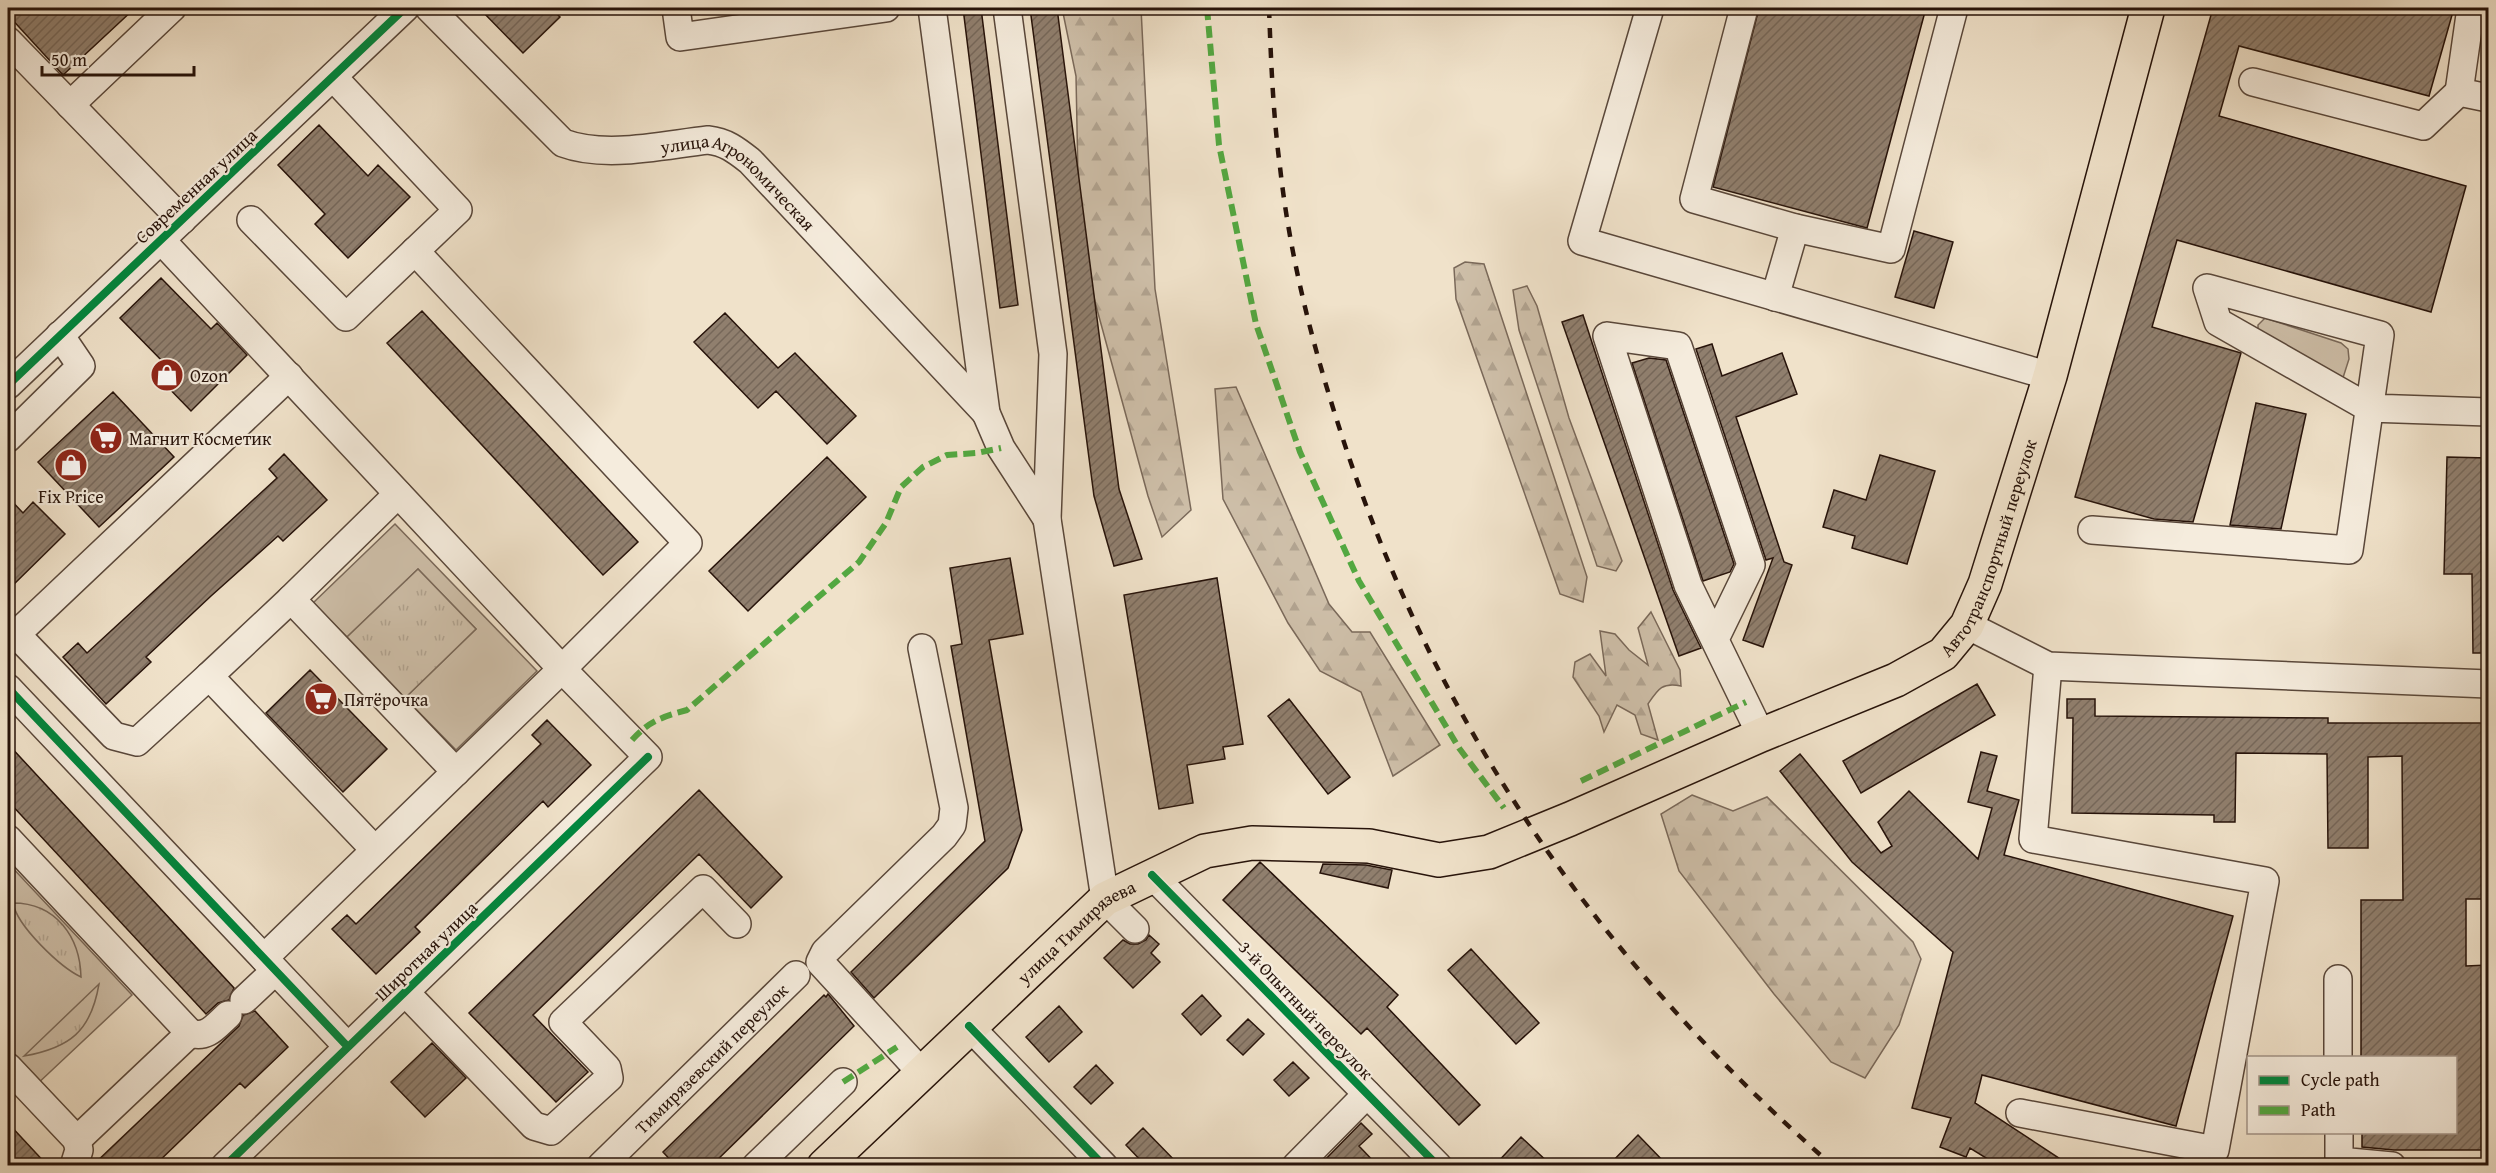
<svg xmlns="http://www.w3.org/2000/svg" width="2496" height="1173" viewBox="0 0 2496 1173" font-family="'Gentium Book Plus',serif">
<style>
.green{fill:#cebfa9;stroke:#7a695a;stroke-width:1.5}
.forest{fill:url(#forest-firs);stroke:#7a695a;stroke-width:1.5}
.park{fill:url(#park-tufts);stroke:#7a695a;stroke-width:1.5}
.building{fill:url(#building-hatch);stroke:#27130a;stroke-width:1.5}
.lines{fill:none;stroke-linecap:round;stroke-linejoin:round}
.minor-casing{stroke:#59473a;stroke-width:30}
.major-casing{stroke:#27130a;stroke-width:36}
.minor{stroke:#f5ecdd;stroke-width:27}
.major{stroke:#f0e2ca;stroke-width:33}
.rail{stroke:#27130a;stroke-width:4.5;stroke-dasharray:10 10;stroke-linecap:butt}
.quiet{stroke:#53a841;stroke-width:6;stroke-dasharray:12 6;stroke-linecap:butt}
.cycleway-casing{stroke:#f5ecdd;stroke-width:11}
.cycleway{stroke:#00873e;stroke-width:8}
.labels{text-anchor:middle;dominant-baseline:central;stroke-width:4.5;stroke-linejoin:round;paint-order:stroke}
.street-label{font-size:18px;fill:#27130a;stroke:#f5ecdd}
.poi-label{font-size:18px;fill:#27130a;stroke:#f5ecdd;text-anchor:start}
</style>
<defs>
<pattern id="forest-firs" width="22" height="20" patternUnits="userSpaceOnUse" patternTransform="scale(1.5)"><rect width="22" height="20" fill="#cebfa9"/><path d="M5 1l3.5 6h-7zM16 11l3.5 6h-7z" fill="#b1a390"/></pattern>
<pattern id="park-tufts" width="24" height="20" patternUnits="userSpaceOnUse" patternTransform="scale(1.5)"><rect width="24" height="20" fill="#cebfa9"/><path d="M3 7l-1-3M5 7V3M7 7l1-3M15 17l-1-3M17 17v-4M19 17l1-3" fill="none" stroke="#b1a390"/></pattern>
<pattern id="building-hatch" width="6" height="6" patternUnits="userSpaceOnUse" patternTransform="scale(1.5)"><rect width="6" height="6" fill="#907f6e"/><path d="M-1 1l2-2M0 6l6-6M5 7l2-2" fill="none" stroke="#766759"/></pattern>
</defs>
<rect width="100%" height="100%" fill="#f0e2ca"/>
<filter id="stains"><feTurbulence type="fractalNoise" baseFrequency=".00333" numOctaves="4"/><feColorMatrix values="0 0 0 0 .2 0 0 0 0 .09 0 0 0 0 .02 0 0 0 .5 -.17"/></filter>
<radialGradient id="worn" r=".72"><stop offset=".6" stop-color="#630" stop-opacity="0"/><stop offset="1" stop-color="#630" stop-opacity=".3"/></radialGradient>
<path class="green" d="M2265,318l76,25 7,6 1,10 -8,25 -83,-54v-5z
M395,524l142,147 -81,79 -51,-52 71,-69 -58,-60 -71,68 -34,-34z
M8,863l124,132 -98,92 -26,-28z"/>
<path class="forest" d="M1062,8h79l14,281 36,221 -29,27 -14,-41 -53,-194 -16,-73 -3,-153z
M1465,262l19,2 103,313 -4,25 -23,-8 -104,-295 -2,-31z
M1527,286l10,20 32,112 53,143 -6,10 -19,-5 -78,-236 -6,-40z
M1236,387l93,217 23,28h18l70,113 -47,31 -32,-84 -41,-21 -32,-48 -65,-124 -8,-110z
M1651,612l29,58 1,16c-19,-4 -23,3 -33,18l10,36 -17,-6 -6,-19 -18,-10 -13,27 -5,-16 -26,-39 2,-15 15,-8 16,22 -6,-45 15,3 14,16 19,15 -10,-37z
M1692,795l41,16 34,-14 146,145 8,17 -22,66 -34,53 -34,-16 -57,-68 -95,-123 -18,-57z"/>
<path class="park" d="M418,569l58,60 -71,69 -58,-61z
M13,903c43,0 67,34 68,74 -21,-10 -64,-51 -68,-74z
M99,984c-8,47 -29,64 -75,72z"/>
<path class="building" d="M8,8h127l-72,67 -55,-60z
M479,8h72l9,9 -37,36z
M963,8h18l37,297 -18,3z
M1030,8h27l62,481 23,70 -28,7 -20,-70z
M1759,8h167l-59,220 -154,-41z
M2213,8h241l-25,88 -190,-50 -20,70 247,70 -35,126 -254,-72 -25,87 89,26 -48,169 -39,-3 -79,-22z
M319,125l49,51 10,-11 32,32 -62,61 -33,-34 10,-10 -47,-49z
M1914,231l39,11 -19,66 -39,-11z
M161,278l50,51 6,-6 30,32 -56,56 -33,-34 10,-10 -48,-49z
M422,311l216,231 -35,33 -216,-232z
M725,313l53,55 17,-15 61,63 -29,28 -51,-53 -18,17 -64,-66z
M1583,315l90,275 28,58 -22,8 -117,-334z
M1712,344l10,32 60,-23 15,41 -61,23 48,145 8,3 -29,82 -20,-7 30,-82 -7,2 -70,-211z
M1649,358l17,2 68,204 -4,8 -27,9 -71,-218z
M113,392l61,65 -75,70 -61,-65z
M2256,403l50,11 -25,115 -51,-4z
M284,454l43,46 -44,41 -5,-5 -67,60 -65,61 5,5 -45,42 -43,-47 15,-14 9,10 190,-175 -8,-9z
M1880,455l55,16 -28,93 -55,-16 3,-12 -32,-9 11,-37 32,10z
M827,457l39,40 -118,114 -39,-40z
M2447,457l41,1v195h-15l-1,-79h-28z
M8,497l15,16 10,-11 32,32 -57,56z
M1010,558l13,76 -34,6 33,190 -14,38 -134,130 -23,-26 134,-131 -34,-195 11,-2 -12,-76z
M1217,578l26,166 -20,3 2,12 -38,6 6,38 -34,6 -35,-214z
M310,670l77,79 -44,43 -77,-79z
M1977,684l18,31 -134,78 -18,-32z
M1289,699l61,78 -22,17 -60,-78z
M2067,699h28v17l233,2v5h160v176h-22v67l22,-1v185h-94l-32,-3v-15h94v-74h-95v-158h42l-1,-144 -34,1v91h-40l-1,-94 -91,-1 -1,69h-21v-7l-142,-2 1,-95h-6z
M547,720l44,45 -43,42 -5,-6 -128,126 5,5 -44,42 -44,-45 15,-14 9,9 185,-180 -9,-9z
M8,744l226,244 -5,12 -11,3 -12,11 -198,-213z
M1981,752l16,4 -10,35 32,9 -15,55 229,61 -57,210 -194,-51 -7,28 96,63h-72l-29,-18 -4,9 -26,-10 11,-29 -39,-10 41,-156 -101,-90 -72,-91 20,-17 81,99 11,-7 -14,-24 31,-31 69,68 14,-51 -24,-6z
M699,790l83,87 -31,31 -52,-54 -166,161 55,57 -32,30 -87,-89z
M1260,862l138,133 -11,12 93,98 -21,20 -92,-97 -6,6 -138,-134z
M1323,864l43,1 26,5 -4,18 -68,-15z
M1149,935l10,9 -8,9 9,9 -27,26 -29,-30 19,-18 7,4h8l8,-4z
M1471,949l68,74 -23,21 -68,-74z
M828,994l26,32 -143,140h-35l-13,-14 161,-157 2,2z
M1202,995l19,21 -20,19 -19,-21z
M1059,1006l23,26 -33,30 -23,-25z
M255,1011l33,36 -43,41 -5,-5 -86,83h-62l147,-140 4,-11z
M1248,1019l16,15 -21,21 -16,-15z
M432,1043l34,35 -41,39 -34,-35z
M1293,1062l16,16 -20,18 -15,-16z
M1096,1065l17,18 -22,21 -17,-17z
M8,1123l40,43h-40z
M1361,1123l11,11 -13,12 19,20h-59z
M1143,1128l37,38h-34l-20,-21z
M1638,1135l30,31h-60z
M1521,1137l31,29h-58z"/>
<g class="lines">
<g class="minor-casing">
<g id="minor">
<path id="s1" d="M429,8l134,135c43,16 100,2 145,-3 18,2 28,10 42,21l236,252"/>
<path d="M676,8l4,29 206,-29"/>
<path d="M932,8l54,405 15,35 46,71"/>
<path d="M1007,8l46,346 -6,165 58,380 30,30"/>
<path d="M1650,8l-68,233 468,135"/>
<path d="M1744,8l-50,191 101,29 96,21 63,-241"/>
<path d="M8,41l174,179"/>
<path d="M2253,82l170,44 36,-34 29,6"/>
<path d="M2459,92l12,-84"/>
<path d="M70,105l102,-97"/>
<path d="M251,220l95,97 112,-107 -125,-133"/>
<path d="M161,240l401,429 86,88 -423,409"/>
<path d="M1775,297l20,-69"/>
<path d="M8,385l397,-377"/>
<path d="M8,438l73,-72 -21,-31"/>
<path d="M2092,530l257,20 31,-215 -173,-47 11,34 151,86 119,4"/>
<path d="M291,599l107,-105"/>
<path d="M1967,625l81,41 440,18"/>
<path d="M16,634l98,102 23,6 72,-66"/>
<path d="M1715,639l36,-74 -73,-219 -71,-10 81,249 73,150"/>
<path d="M8,642l281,-266"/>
<path d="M8,688l340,359"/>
<path d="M8,839l182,194 -113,107 -69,-73"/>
<path d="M375,850l-166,-174 82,-77 165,173"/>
<path d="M1152,875l286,291"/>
<path d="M264,958l298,-289 126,-126 -273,-292"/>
<path d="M2338,979v79"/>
<path d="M405,992l129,134 17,5 58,-53 -2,-10 -44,-46 140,-133 34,35"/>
<path d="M244,1000l31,-29"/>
<path d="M969,1026l135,140"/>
<path d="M190,1033c17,6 26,-7 38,-18"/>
<path d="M921,1072l-101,-110 5,-10 119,-116 8,-11 2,-17 -32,-160"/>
<path d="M2020,1113l195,37 50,-269 -232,-42 15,-173"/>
<path d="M2339,1132v29l53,5"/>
<path d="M74,1166l5,-16 -2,-10"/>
<path id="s2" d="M601,1166l195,-191"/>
<path d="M756,1166l87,-84"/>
<path d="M1296,1166l71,-72"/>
</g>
</g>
<g class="major-casing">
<g id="major">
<path id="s3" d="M824,1166l281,-267 100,-48 47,-8 117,3 70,14 50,-8 81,-33 191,-84 135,-55 47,-26 24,-29 18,-41 65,-208 98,-368"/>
</g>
</g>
<use href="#minor" class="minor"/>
<use href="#major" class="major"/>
<path class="rail" d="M1269,8c2,53 4,106 11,159 10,91 33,180 61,266 94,293 261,532 492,733"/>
<path class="quiet" d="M1207,8l12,137 37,179 44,128 59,129 100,167 45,60
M632,740c17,-19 30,-23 55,-30l172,-148 27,-39 15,-36 22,-20 24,-12 30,-2 24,-5
M1581,781l165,-79
M843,1082l54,-35"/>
<g class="cycleway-casing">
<path id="cycleway" d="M8,385l397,-377
M8,688l340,359
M1152,875l286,291
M969,1026l135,140
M225,1166l423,-409"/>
</g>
<use href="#cycleway" class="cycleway"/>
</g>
<defs>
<g id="shop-disc" transform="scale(1.725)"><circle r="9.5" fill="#8f2418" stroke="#f5ecdd"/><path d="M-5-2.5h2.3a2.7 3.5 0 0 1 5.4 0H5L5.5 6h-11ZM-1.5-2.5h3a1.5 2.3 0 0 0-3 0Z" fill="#fff"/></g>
<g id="supermarket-disc" transform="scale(1.725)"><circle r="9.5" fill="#8f2418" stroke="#f5ecdd"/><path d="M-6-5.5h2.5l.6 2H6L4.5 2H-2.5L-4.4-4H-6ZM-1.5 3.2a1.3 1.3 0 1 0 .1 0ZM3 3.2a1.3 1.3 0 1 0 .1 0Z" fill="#fff"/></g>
</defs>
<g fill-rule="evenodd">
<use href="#shop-disc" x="167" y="375"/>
<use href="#supermarket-disc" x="106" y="438"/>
<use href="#shop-disc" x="71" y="465"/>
<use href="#supermarket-disc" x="321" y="699"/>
</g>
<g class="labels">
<g class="street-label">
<text transform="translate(196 186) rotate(-43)">Современная улица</text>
<text stroke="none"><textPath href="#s1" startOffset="382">улица Агрономическая</textPath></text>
<text stroke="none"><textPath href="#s3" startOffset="1398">Автотранспортный переулок</textPath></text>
<text stroke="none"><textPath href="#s3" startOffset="345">улица Тимирязева</textPath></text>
<text transform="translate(426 951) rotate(-44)">Широтная улица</text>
<text transform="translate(1306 1010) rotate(46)">3-й Опытный переулок</text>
<text stroke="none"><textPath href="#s2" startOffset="154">Тимирязевский переулок</textPath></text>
</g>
<g class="poi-label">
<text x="190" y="375">Ozon</text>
<text x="129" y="438">Магнит Косметик</text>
<text x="71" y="496" text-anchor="middle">Fix Price</text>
<text x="344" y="699">Пятёрочка</text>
</g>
</g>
<rect width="2496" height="1173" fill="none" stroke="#f0e2ca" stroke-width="30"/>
<rect x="9" y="9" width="2478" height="1155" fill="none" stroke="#27130a" stroke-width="3"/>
<rect x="15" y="15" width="2466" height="1143" fill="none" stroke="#27130a" stroke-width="1.5"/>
<rect x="2247" y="1056" width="210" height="78" fill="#f5ecdd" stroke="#a39589" stroke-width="1.5"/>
<rect x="2259" y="1076" width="30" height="9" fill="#00873e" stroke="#a39589" stroke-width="1.5"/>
<text x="2301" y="1086" font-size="18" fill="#27130a">Cycle path</text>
<rect x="2259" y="1106" width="30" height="9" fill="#53a841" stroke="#a39589" stroke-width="1.5"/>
<text x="2301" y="1116" font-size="18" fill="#27130a">Path</text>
<path d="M42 66v9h152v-9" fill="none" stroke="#27130a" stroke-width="3"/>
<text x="51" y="66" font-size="18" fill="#27130a" stroke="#f5ecdd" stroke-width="4.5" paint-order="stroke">50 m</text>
<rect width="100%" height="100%" filter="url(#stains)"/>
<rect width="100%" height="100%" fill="url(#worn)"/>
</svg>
